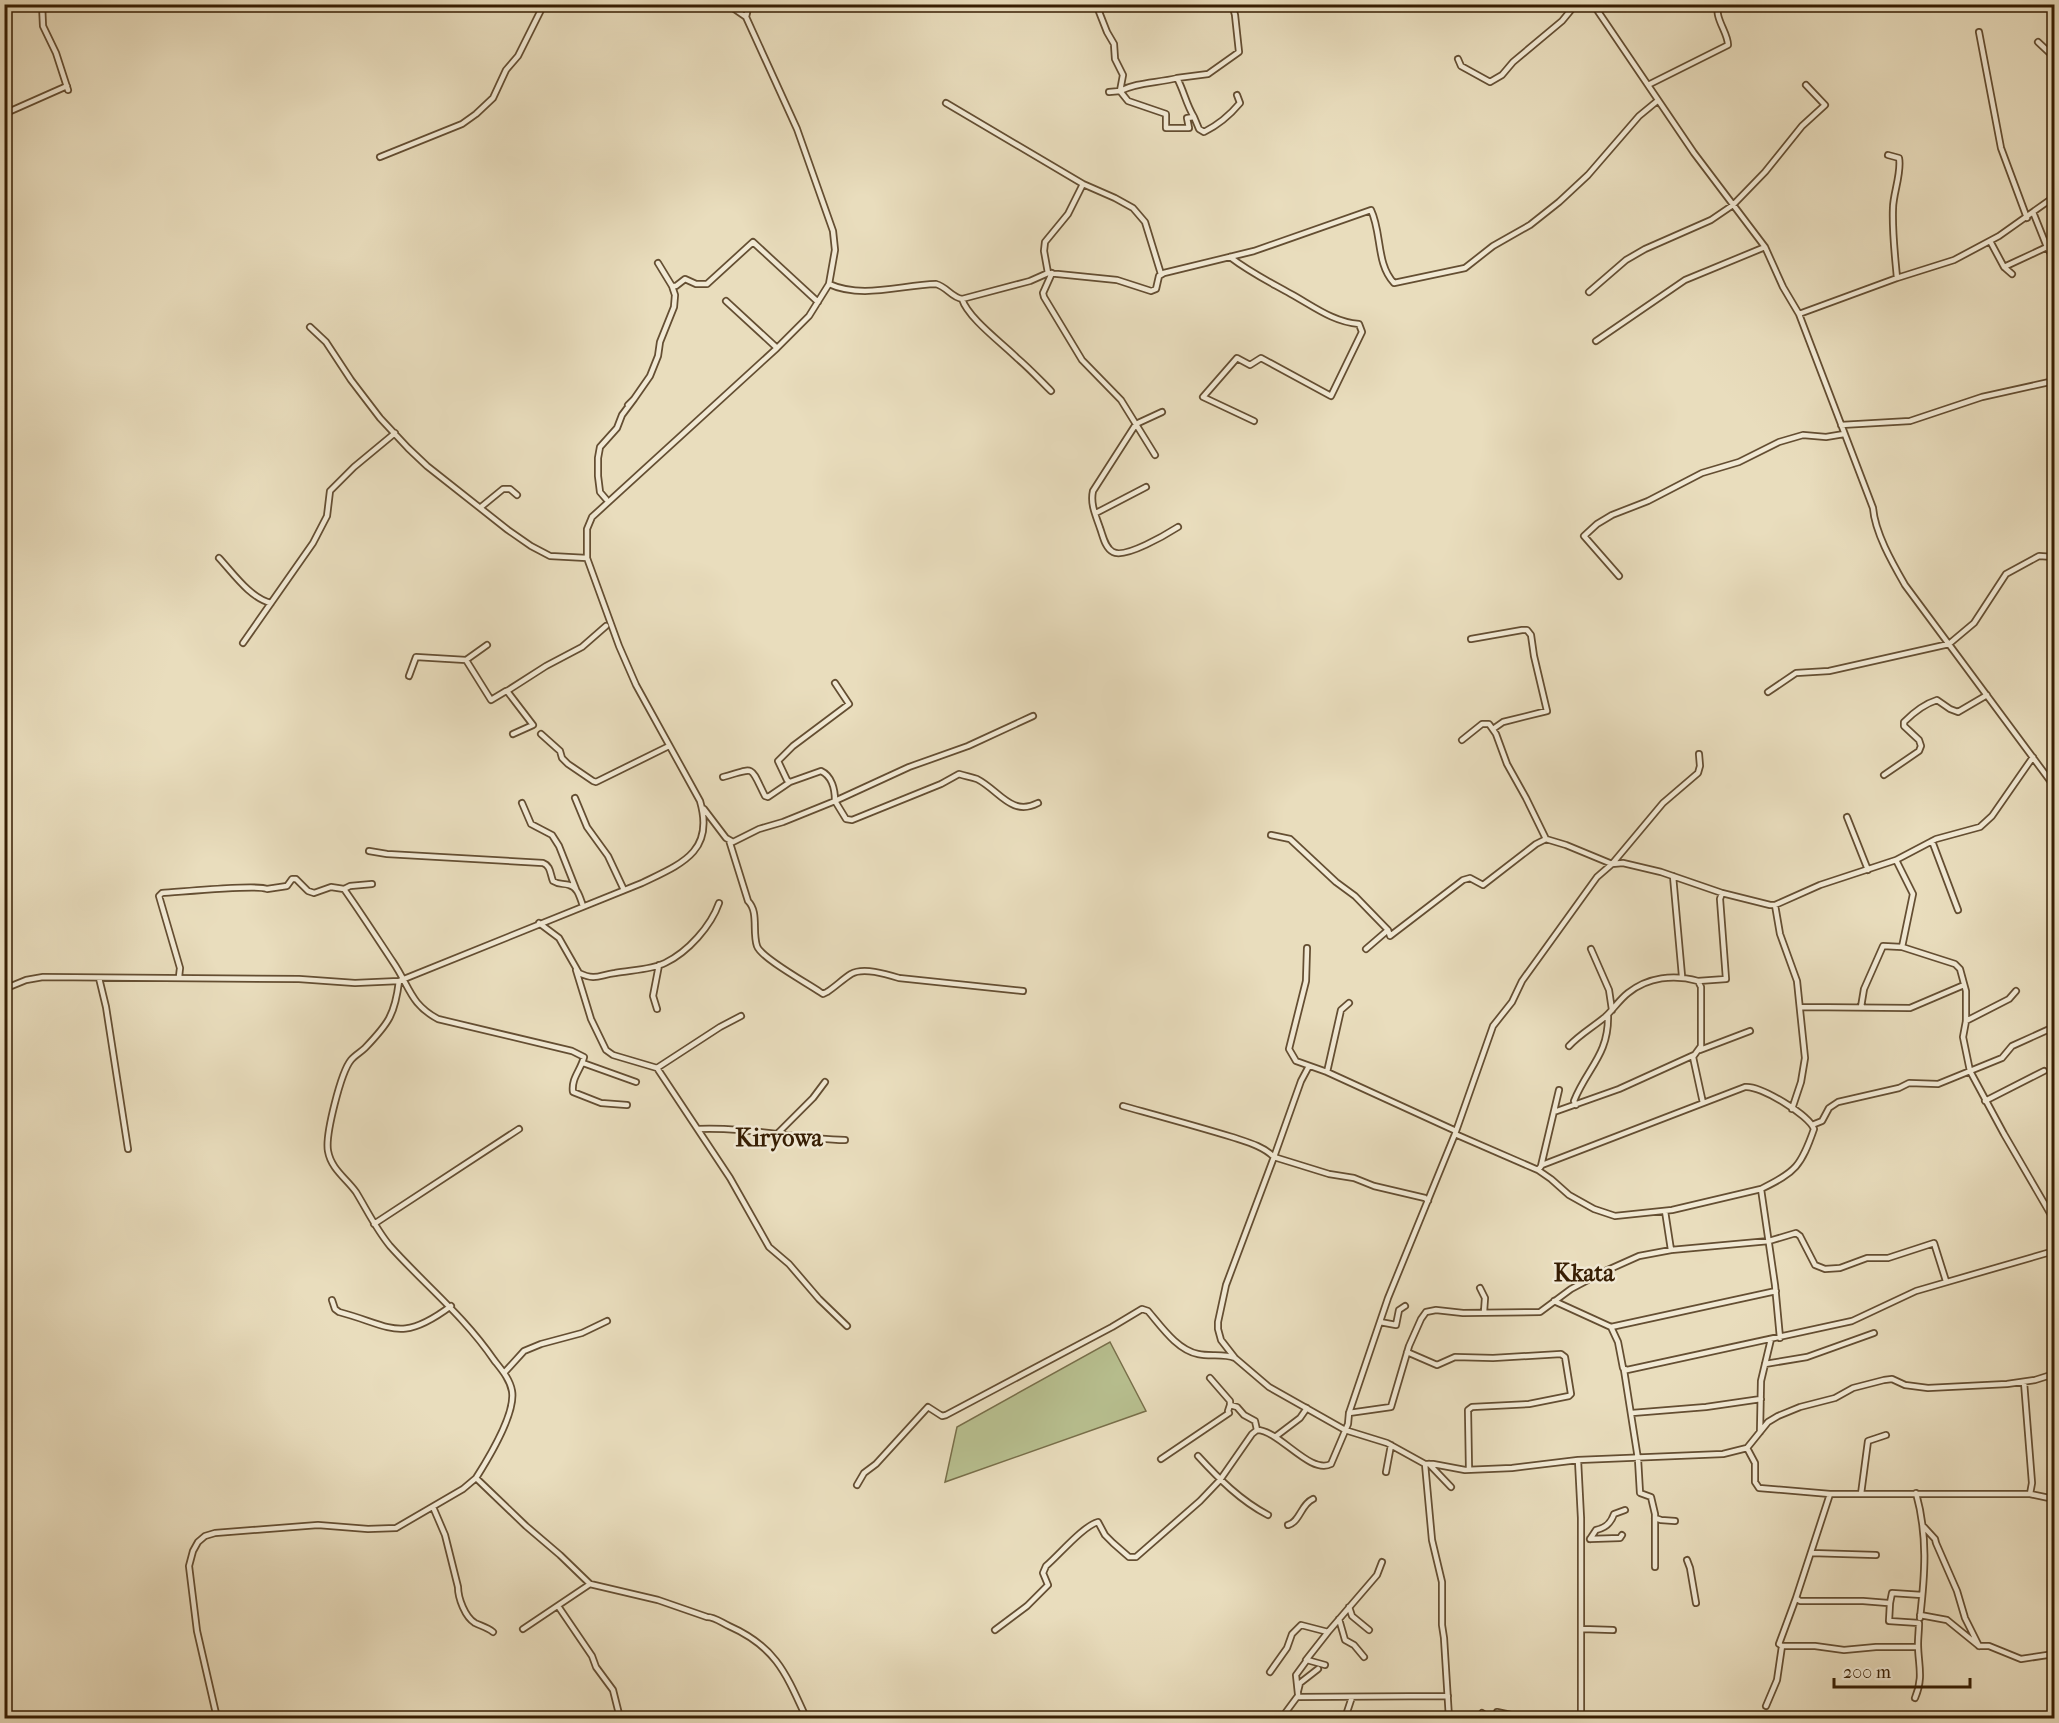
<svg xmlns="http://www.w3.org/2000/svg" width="2059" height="1723" viewBox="0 0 2059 1723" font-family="'IM FELL French Canon',serif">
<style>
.green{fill:#b8c090;stroke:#786f4a;stroke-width:1.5}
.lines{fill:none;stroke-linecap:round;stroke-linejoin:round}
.minor-casing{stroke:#644e32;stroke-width:8}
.minor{stroke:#f1e9d4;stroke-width:4.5}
.labels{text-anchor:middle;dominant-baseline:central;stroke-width:5;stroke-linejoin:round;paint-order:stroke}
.quarter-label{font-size:24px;font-weight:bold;fill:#371e03;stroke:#f1e9d4}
</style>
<rect width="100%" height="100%" fill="#e9ddbd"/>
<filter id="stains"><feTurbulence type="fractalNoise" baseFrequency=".00333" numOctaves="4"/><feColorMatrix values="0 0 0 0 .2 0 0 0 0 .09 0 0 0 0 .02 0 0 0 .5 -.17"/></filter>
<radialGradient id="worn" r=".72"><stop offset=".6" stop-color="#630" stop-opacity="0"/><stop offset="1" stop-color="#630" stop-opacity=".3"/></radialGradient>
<path class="green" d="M1110,1342l36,69 -201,71 12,-55z"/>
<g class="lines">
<g class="minor-casing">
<path id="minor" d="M42,4l1,22 13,27 12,37
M714,4h11
M1096,4l11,28 7,12 1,15 8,16 -3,16 -11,1
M1593,4l101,149 71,94 18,40 16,27 74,194c2,25 20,56 32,77l149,201
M746,17l3,-13
M1979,32l22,116 26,70
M2038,42l16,15
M1458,59l3,7 29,16 12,-7 11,-13 49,-41 14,-17
M1177,78l31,-4 31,-22 -4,-37 -3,-11
M1648,85l80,-40c0,-13 -15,-28 -9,-41
M946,103l137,81 32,14 18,10 12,14 16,52
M6,113l61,-27
M1194,117c-8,-13 -10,-26 -17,-39 -19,5 -40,4 -57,13l8,10 38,13v14h23l-2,-10 7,-1 5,12 5,3c14,-7 26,-17 36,-29l-3,-8
M1888,155l11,3c3,14 -6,36 -6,50 -1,24 2,47 4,70
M380,157l82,-33 14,-10 17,-16 13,-28 12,-14 26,-52
M2033,212l14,35 7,12
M1990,241l14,26 43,-20
M1230,257c21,16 38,24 61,37 22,12 42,28 68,30l3,8 -31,64 -70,-38 -11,7 -13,-7 -34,39 51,24
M2004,267l8,7
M1048,273l-4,-22 1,-9 23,-28 15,-30
M1052,273l-9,20 1,4 38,63 39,40 34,55
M829,284c33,15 72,1 107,0 11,3 15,13 26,15l68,-18 18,-8 69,7 34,11 5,-2 3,-13 5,-3 90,-22 117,-41c11,23 5,54 23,73l71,-15 28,-22 37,-21 29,-23 29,-27 51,-59 17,-14
M672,286h4l9,-7 11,5h11l46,-42 65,60
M1589,292l37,-32 19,-11 66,-29 22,-15 32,-33 37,-46 23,-21 -19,-20
M962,299c6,19 40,44 55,59 12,10 23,22 34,33
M726,301l51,47
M1799,314l98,-36 57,-18 45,-24 55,-39
M310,327l16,15 25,38 29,38 28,30 19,18 81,64 23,16 19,10 37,2
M1596,341l89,-61 80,-33
M634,399l16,-23 8,-20 2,-14 14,-35 1,-12 -3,-9 -14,-23
M1162,412l-26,12 -43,67c-3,13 3,25 7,37 3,8 5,20 13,24 12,7 54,-18 65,-25
M1841,425l69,-4 72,-24 72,-16
M606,499l-6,-7 -2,-16v-18l2,-11 17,-19 5,-13 12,-16 -6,6
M481,507l22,-18h7l7,6
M1096,513l50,-26
M219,558c14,15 31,40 52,45
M1619,576l-35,-40 13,-12 15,-9 36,-14 54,-28 37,-11 40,-20 24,-7 23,2 18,-3
M1471,639l51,-9h5l4,5 3,21 13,55 -44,11 -10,7
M243,643l70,-100 14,-27 3,-25 24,-24 41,-34
M409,676l7,-19 50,3 21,-15 -21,15 25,40 15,-9
M1768,692l28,-19 33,-2 120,-27 25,-21 32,-49 33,-18 15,1
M1033,716l-65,30 -59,21 -74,34 11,18 6,1 89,-36 18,-10c6,2 12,3 18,5 22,11 34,38 61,24
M513,734l20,-9 -26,-34 39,-25 36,-19 24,-21
M541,734l19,17 2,7 6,6 25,17 3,1 73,-36
M1462,740l20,-16h7l7,10 11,30 19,34 20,41 20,6 46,19 11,-1 38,9 61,21 48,12h5l45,-20 76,-25 40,-21 44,-12 12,-11 41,-59
M1884,775l35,-24 2,-5 -2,-6 -15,-14v-4c9,-9 20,-18 33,-22l13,9 8,3 29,-17
M723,777c33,-9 26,-13 42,19l3,1 22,-15
M575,798l12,29 21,29 16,34
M522,803l9,21 21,11 7,11 17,43
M704,809l22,29 7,4 26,-13 24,-7 52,-21c0,-11 -3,-25 -14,-30l-31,11 -3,-2 -9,-19 15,-15 56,-42 -14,-21
M1847,817l21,53
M1271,835l19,4 46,43 19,14 33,34 2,6 73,-56 7,-2 13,7 53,-41 10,-5
M729,840l19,61c11,11 4,30 9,45 4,12 50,37 63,46l3,2 4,-2c8,-5 16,-13 24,-18 12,-7 35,0 48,4l124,13
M1932,841l26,69
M369,851l18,3 156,9c8,3 7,11 10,18 6,4 10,2 16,4 9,2 11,13 14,21
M1896,860l17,34 -11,53 53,17 5,5 6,22v30l-3,16 7,34 32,-13 10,-12 42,-19
M1673,876l9,100
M344,889c17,24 33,49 49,73 17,25 17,42 45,57l134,32 12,6c-3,13 -13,21 -11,35l28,11 26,2
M1775,905l5,29 17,47 8,77 -4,24 -9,27
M539,923l20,15 20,35c17,8 20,2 36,0 15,-3 36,-3 50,-10 23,-11 46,-37 54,-60
M1307,948l-1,33 -17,68 7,12 31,11 129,59
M1366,949l22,-19
M1591,949l18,41 3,20
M576,970l15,49 15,31 7,5 44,13 63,-41 21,-11
M179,977l1,-9 -21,-72 3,-3c18,-1 95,-9 105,-4l20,-3 5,-7h4l12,12 6,2 17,-6 13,2 6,-3 22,-2
M99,978l7,29 22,142
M399,981c-4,34 -11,43 -34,67 -4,4 -10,7 -14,12 -10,12 -26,75 -23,91 3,18 19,28 28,41 11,18 20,37 34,54 35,39 74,70 104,114 7,9 16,19 18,31 4,23 -24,68 -36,87
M1698,981l28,-2 -6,-80 2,-6
M4,989l22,-9 17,-3 256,2 56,4 44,-2 243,-98c39,-19 73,-31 58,-82l-64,-116 -17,-39 -32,-88v-29l5,-12 185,-169 32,-32 20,-32 6,-34 -2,-19 -36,-102 -51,-112 -19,-13
M1800,1007l110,1 54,-23
M1861,1007l3,-18 19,-43 19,1
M657,1009l-4,-13 6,-31
M1966,1021l43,-22 7,-8
M1569,1046c10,-11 24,-19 36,-29 8,-7 14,-17 23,-24 20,-16 46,-19 70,-12l3,6v59l-8,11 10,46
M1700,1050l50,-19
M583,1063l53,19
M1309,1066l-8,15 -27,76 55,17 25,4 20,8 51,12 3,3
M657,1068l73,110 39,69 20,17 30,35 28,27
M1327,1072l14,-62 8,-7
M1985,1101l59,-30
M1576,1105l-2,-4c13,-33 35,-46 34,-86
M1123,1106c36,10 73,20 109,31 15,5 31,9 42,20l-48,128 -8,37v7l3,11 14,18 34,29 76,43 42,13 38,21h8l32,6 47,-2 66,-8 145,-6 24,-6 21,-26 10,-6 22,-9 35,-9 18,-10 31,-8 8,-1 13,6 23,3 79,-4 28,-4 19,-6
M1554,1112l65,-23 75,-34
M1812,1125l10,-4 7,-13 9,-6 61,-14 10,-5 29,1 32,-13 34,63 50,86
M698,1129c50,-2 98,10 147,11
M778,1133l35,-35 12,-16
M1455,1134l83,36 13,9 18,16 25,14 21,7 57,-6 89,-21
M1541,1166l18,-76
M1538,1170l4,-5 203,-78c15,-2 64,28 69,42 -13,37 -18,43 -53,60l14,96 5,53
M1665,1211l6,39
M374,1224l145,-95
M1480,1288l5,10 -1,14
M332,1300l3,9 4,3c53,14 61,32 112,-6
M1554,1301l57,26 7,15 5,26 4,2 225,-49 64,-30 138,-40
M1380,1322l16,3 3,-15 6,-4
M1611,1327l165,-36
M1407,1352l30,13 18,-8 38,1 68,-4 4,3 6,37 -2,2 -40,8 -57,3 -4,3 1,59
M1765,1364l42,-7 67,-24
M1624,1370l14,89 2,34 11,4 4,17v53
M504,1373l20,-22 17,-7 41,-11 25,-12
M1210,1378l20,23v4
M1349,1413l42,-6 18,-61 12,-27 5,-7 10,-2 27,3 77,-1 31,-23 30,-16 38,-17 32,-6 98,-9 27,-8 4,3 15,29 10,4 15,-1 27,-10h21l46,-15 12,38
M1632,1413l74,-6 55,-8
M1257,1430c22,0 53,45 74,34l17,-40 1,-11 39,-115 67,-164 38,-108 19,-24 10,-21 75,-104 15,-13 51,-61 35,-30 2,-7 -1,-12
M1760,1432l1,-51 10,-42
M1275,1437l25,-19 7,-10
M1747,1448l8,15v19l4,6 71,6h200l2,-11 -8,-101
M1198,1456c21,23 43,45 70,59
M1161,1459l68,-46 -1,-2 2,-6 7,2 7,8 11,6 2,9
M1578,1460l3,58v200
M1425,1464l7,76 10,42v43l2,13 5,80
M1429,1464l22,23
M1386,1472l5,-27
M857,1485l7,-12 12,-9 52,-57 14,9 4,-1 166,-88 30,-18 6,2c13,15 29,39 50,43 12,3 25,-1 37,4
M1916,1493c12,43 9,81 4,125
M1830,1494l-34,104 4,3h63l25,2h2l-1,18 30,2c0,7 -1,14 -1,21 0,20 6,33 -3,54
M1861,1494l7,-53 18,-6
M2030,1494l24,5
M433,1507l12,28 13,52c0,11 7,30 17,36 6,3 12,4 18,9
M1655,1518l6,2 14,1
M1288,1525c12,-3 13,-21 25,-26
M1590,1539l6,-9c10,-2 15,-7 18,-16l11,-4
M1590,1539l30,-1 2,-3
M1811,1553l65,2
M1687,1560l3,8 6,35
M1796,1598l-17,46 3,2h33l29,4 32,-3h42
M1890,1603l2,-10 30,2
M558,1606l34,50 4,11 17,23 7,28
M1349,1607l3,9 17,14
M1920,1615l27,5 32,26 -14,-28 -8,-27 -21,-48 -1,-4 -11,-12
M1339,1619l6,21 9,5 10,12
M523,1629l67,-45
M1582,1629l31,1
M995,1630l32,-24 21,-21 -5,-12 3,-7c13,-11 37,-40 52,-44l7,13 8,8 16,14h7l64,-56 20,-21 32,-46 5,-4
M1328,1632l49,-57 5,-13
M1979,1646h10l32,13 33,-5
M1270,1672l17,-24 5,-14 9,-9 27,7 -22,28
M1298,1691l2,-8 18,-14
M1298,1694l-2,-19 11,-15 18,5
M1766,1706l11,-26 5,-34
M1497,1712l14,3
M1482,1713l7,5
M1283,1716l14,-19 151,-1
M217,1718l-20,-87 -8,-65 4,-15 5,-9 7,-6 10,-3 103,-8 50,4 28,-1 67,-39 13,-11 50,48 34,29 30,29 68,16 49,17c8,0 15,6 22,9 45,20 56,45 75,87l1,5
M1345,1718l7,-21"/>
</g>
<use href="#minor" class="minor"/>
</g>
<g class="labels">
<g class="quarter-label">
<text x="779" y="1138">Kiryowa</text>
<text x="1584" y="1273">Kkata</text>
</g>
</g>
<rect width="2059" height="1723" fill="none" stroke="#e9ddbd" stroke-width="24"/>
<rect x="6" y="6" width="2047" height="1711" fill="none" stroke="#371e03" stroke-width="3"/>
<rect x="12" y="12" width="2035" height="1699" fill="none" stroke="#371e03" stroke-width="1.5"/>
<path d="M1834 1678v9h136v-9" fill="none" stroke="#371e03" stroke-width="3"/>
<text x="1843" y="1678" font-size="18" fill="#371e03" stroke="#f1e9d4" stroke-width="4.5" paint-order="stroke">200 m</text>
<rect width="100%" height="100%" filter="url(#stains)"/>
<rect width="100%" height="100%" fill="url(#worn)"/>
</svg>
